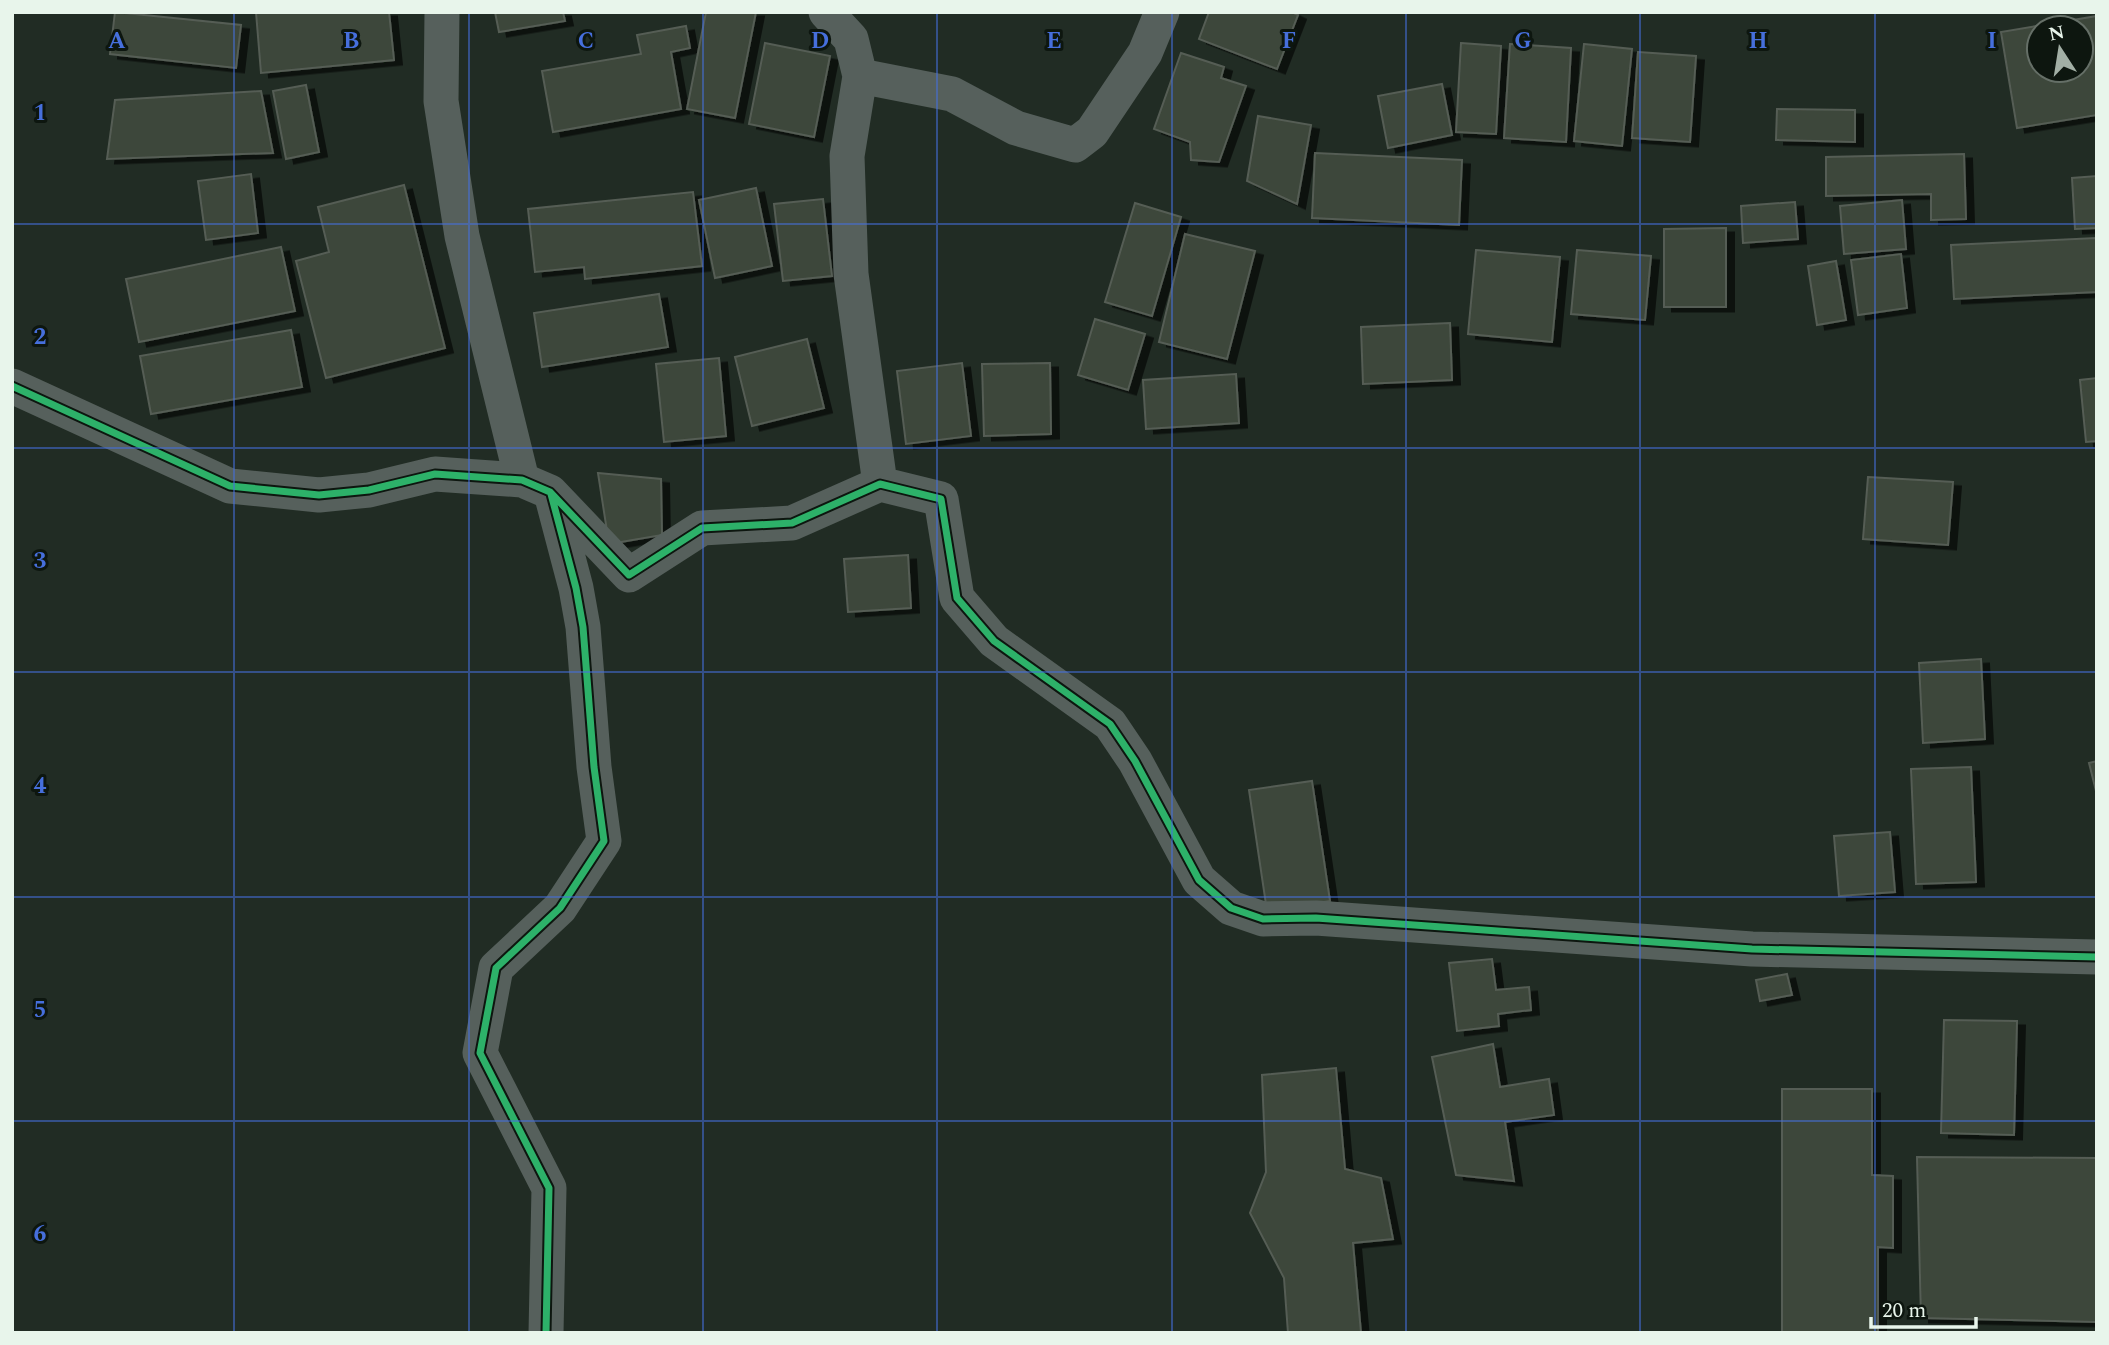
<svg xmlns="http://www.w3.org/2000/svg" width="2109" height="1345" viewBox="0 0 2109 1345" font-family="Spectral,serif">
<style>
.building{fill:#3c463a;stroke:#555d54;stroke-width:2;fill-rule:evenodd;filter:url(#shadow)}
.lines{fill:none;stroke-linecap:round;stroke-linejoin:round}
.minor{stroke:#56605c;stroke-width:35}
.cycleway-casing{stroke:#0d160f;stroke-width:11}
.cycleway{stroke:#2db169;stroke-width:7}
.grid{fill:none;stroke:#466fdc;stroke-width:2;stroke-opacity:0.55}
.grid-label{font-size:23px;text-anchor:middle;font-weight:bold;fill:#466fdc;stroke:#0d160f;stroke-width:6;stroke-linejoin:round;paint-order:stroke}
</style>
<defs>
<filter id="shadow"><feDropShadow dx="8" dy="4.5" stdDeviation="0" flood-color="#0009"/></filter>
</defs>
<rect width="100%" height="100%" fill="#212c24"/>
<path class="building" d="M115,12l126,13 -5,43 -126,-14z
M256,12h133l5,48 -133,13z
M495,12h68l2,9 -66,11z
M706,12h50l-21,106 -48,-9z
M1209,12h83l6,3 -21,54 -78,-30z
M2097,16v99l-80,13 -16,-96zM2039,28h42v42h-42z
M686,26l4,22 -19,4 10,57 -128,23 -11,-61 99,-17 -4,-19z
M765,43l65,13 -16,81 -65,-13z
M1461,43l40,3 -5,88 -40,-2z
M1510,44l61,4 -5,94 -62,-4z
M1584,44l48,5 -10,97 -48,-5z
M1638,52l58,4 -6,86 -58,-4z
M1181,53l43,14 -3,11 25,8 -27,76 -28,-2 -1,-18 -36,-13z
M1442,84l10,51 -64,13 -10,-52z
M306,85l13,67 -33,7 -13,-68z
M261,91l12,62 -166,6 8,-59z
M1777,109l78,1v32l-79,-2z
M1258,116l53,9 -14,79 -50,-23z
M1315,153l147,7 -3,65 -147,-7z
M1964,154l2,65 -35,1v-26l-105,2v-39z
M251,174l7,59 -52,7 -8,-59z
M2097,176v52l-22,1 -3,-51z
M404,185l41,163 -119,30 -30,-117 33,-9 -11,-45z
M756,188l16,78 -57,12 -16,-78z
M693,192l9,74 -117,13 -1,-12 -49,5 -7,-63z
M823,199l9,77 -49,5 -9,-77z
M1902,200l4,49 -62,5 -4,-48z
M1795,202l3,37 -55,4 -2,-37z
M1135,203l46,14 -29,99 -47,-14z
M1726,228v79h-62v-78z
M1185,234l70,17 -28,108 -68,-17z
M2096,238l1,54 -143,7 -3,-54z
M281,247l14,64 -156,31 -13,-63z
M1476,250l84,7 -8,85 -84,-8z
M1577,250l74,6 -6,64 -74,-6z
M1901,254l6,54 -49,7 -7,-55z
M1836,261l10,59 -29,5 -9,-59z
M659,294l9,53 -126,20 -8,-54z
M1095,319l50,15 -17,56 -50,-15z
M1450,323l2,57 -89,4 -2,-57z
M291,330l11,57 -151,27 -11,-58z
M807,339l17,69 -72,18 -17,-69z
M719,358l7,78 -62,6 -8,-78z
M962,363l9,73 -65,8 -9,-73z
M1050,363l1,71 -67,2 -2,-72z
M1236,374l3,49 -93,6 -3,-49z
M2097,378v63l-11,1 -6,-62z
M598,473l63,6 1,56 -53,9z
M1868,477l85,5 -5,63 -85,-6z
M908,555l3,53 -63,4 -4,-53z
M1981,659l4,80 -62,4 -4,-80z
M2097,761v34l-8,-32z
M1971,767l5,115 -60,2 -5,-115z
M1312,781l18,120 -63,10 -18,-121z
M1890,832l5,60 -56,4 -5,-60z
M1492,959l4,31 33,-3 2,23 -33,4 1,12 -42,5 -8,-68z
M1787,974l5,21 -32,6 -4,-21z
M1944,1020l73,1 -3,114 -73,-2z
M1493,1044l7,43 49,-8 5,36 -49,7 9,59 -58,-6 -24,-118z
M1336,1068l9,101 36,9 12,61 -40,4 8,90h-73l-4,-55 -34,-65 16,-41 -4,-97z
M1782,1089h90v86l21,1v72l-15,-1v86h-96z
M1917,1157l180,1v164l-176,-4z"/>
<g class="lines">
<path class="minor" d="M442,12l-1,89 21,135 60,244
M826,12l25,27 9,37 -13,80 4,118 29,210
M860,76l92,18 64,34 59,17 17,-13 53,-79 17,-41
M12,386l218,100 89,9 50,-5 66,-16 87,6 28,12 79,83 73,-47 90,-5 88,-39 61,15 16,99 37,43 116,83 25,37 64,119 32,28 32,11 53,-1 436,31 345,8
M546,1333l3,-145 -69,-135 16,-85 64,-60 44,-67 -10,-74 -11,-140 -7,-39 -24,-91"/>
<g class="cycleway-casing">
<path id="cycleway" d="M12,386l218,100 89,9 50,-5 66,-16 87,6 28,12 79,83 73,-47 90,-5 88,-39 61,15 16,99 37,43 116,83 25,37 64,119 32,28 32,11 53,-1 436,31 345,8
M546,1333l3,-145 -69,-135 16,-85 64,-60 44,-67 -10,-74 -11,-140 -7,-39 -25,-94"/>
</g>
<use href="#cycleway" class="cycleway"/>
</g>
<path class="grid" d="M234,12v1321M469,12v1321M703,12v1321M937,12v1321M1172,12v1321M1406,12v1321M1640,12v1321M1875,12v1321M12,224h2085M12,448h2085M12,672h2085M12,897h2085M12,1121h2085"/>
<g class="grid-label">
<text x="117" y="48">A</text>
<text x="351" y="48">B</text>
<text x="586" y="48">C</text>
<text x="820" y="48">D</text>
<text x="1054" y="48">E</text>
<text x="1289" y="48">F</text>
<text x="1523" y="48">G</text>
<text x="1758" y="48">H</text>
<text x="1992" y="48">I</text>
<text x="40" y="120">1</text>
<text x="40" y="344">2</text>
<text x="40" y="568">3</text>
<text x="40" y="793">4</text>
<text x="40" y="1017">5</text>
<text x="40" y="1241">6</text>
</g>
<rect width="2109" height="1345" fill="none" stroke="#e8f5eb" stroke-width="28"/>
<g transform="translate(2060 49) rotate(348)"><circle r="33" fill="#0d160f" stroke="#656f67" stroke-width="2"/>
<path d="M0-5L12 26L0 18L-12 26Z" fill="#a2afa5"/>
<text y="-10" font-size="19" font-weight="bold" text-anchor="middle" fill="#e8f5eb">N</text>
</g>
<path d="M1871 1317v10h105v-10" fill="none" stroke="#e8f5eb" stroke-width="3.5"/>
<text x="1882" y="1317" font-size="21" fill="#e8f5eb" stroke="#0d160f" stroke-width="5" paint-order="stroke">20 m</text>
</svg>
